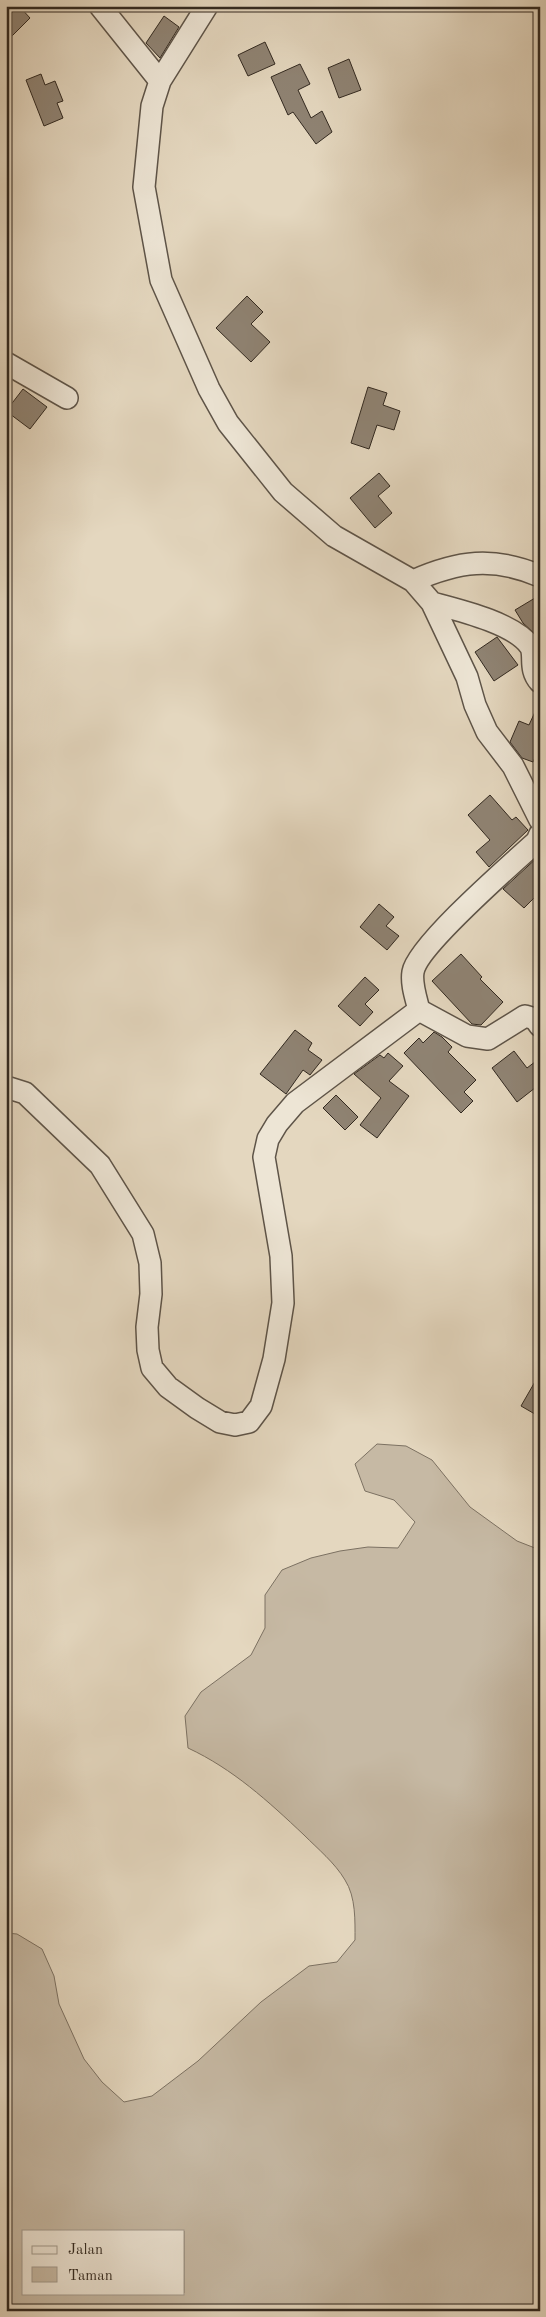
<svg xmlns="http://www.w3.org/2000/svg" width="546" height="2317" viewBox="0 0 546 2317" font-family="'Old Standard TT',serif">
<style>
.green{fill:#c6b9a4;stroke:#7c7162;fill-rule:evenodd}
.building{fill:#8f8373;stroke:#322920}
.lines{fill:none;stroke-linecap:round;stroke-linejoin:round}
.minor-casing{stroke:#5e5448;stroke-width:24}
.minor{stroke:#ede5d5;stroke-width:21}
</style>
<rect width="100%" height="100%" fill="#e4d7bf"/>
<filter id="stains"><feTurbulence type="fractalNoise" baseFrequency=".004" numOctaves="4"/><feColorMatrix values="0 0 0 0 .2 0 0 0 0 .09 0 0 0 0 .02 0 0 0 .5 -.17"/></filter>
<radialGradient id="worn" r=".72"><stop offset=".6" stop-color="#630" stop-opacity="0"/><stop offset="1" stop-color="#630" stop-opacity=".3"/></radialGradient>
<path class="green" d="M377,1444l29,2 26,14 38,47 47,34 23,9v761h-534v-378l11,1 25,15 12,27 5,28 25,55 18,23 22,20 28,-6 46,-35 63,-59 48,-36 28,-4 18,-22c0,-19 1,-43 -10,-60 -10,-17 -27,-31 -41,-45 -36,-34 -71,-66 -116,-87l-3,-32 16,-24 50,-37 14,-27v-33l17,-25 29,-12 29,-7 28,-4 30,1 17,-26 -21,-22 -29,-9 -10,-27zM24,2231h160v62h-160z"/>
<path class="building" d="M6,6h13l11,12 -24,24z
M164,16l15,11 -19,31 -14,-15z
M265,42l10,22 -27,12 -10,-21z
M349,59l12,31 -22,8 -11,-30z
M300,64l10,20 -12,6 13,28 11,-7 10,21 -16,12 -23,-32 -5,3 -17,-38z
M41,74l4,11 10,-4 8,20 -6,2 6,15 -19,8 -18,-46z
M247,296l16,16 -12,12 19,18 -19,20 -35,-34z
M368,387l19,6 -4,12 17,6 -6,19 -17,-5 -8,24 -18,-6z
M23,389l24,18 -17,22 -24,-18z
M379,473l11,13 -12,10 14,17 -17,15 -25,-30z
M540,595v36l-5,3 -12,-11 -8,-13z
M497,637l21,28 -24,16 -19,-29z
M540,701v45l-7,16 -11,-4 -12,-16 9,-21 10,4z
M490,795l22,25 4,-3 12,13 -39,37 -13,-15 14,-12 -22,-25z
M540,855v37l-16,16 -21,-19z
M379,904l15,13 -8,9 13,10 -12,14 -27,-23z
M461,954l21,23 -2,2 23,23 -22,23 -9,-1 -40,-43z
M365,977l14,13 -14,14 8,8 -13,14 -22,-20z
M295,1030l17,13 -4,7 14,10 -12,15 -7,-5 -17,24 -26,-20z
M434,1032l8,5 10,10 -4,5 28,28 -12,12 9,9 -12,12 -57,-60 15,-15 4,5z
M514,1051l13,17 13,-10v26l-23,18 -25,-34z
M388,1053l15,13 -14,15 20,15 -32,42 -17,-13 21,-27 -27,-24 26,-19 4,3z
M336,1095l22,22 -13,13 -22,-22z
M540,1373v44l-19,-11z"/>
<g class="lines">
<g class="minor-casing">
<path id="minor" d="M100,6l60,75
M207,6l-47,75 -8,25 -8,81 17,93 48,109 19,34 55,69 51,44 79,45c45,-20 80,-25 127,-5
M6,363l61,35
M413,581l19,22 35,74 8,28 12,27 26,34 27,54
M432,603c26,7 82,20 98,43 6,9 -2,23 10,36
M419,1010l48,26 21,3 37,-23 10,3 5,7
M6,1087l19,6 75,72 43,69 7,29 1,31 -4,33 1,23 4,18 16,19 29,21 23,14 15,3 14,-3 12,-16 13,-47 9,-56 -2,-47 -17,-99 4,-18 9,-15 18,-21 124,-93c-3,-12 -8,-26 -6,-38 4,-26 100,-109 124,-131l3,-7"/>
</g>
<use href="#minor" class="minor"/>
</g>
<rect width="546" height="2317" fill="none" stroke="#e4d7bf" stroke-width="25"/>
<rect x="8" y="8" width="531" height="2302" fill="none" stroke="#322920" stroke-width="2.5"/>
<rect x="12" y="12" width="521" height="2292" fill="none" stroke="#322920"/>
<rect x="22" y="2230" width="162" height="65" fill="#ede5d5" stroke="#a29a8d"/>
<rect x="32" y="2246" width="25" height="8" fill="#ede5d5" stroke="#a29a8d"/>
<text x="68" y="2254" font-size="15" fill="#322920">Jalan</text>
<rect x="32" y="2267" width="25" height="15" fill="#c6b9a4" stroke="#a29a8d"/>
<text x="68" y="2280" font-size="15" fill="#322920">Taman</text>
<rect width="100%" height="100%" filter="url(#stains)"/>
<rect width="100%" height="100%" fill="url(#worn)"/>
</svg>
